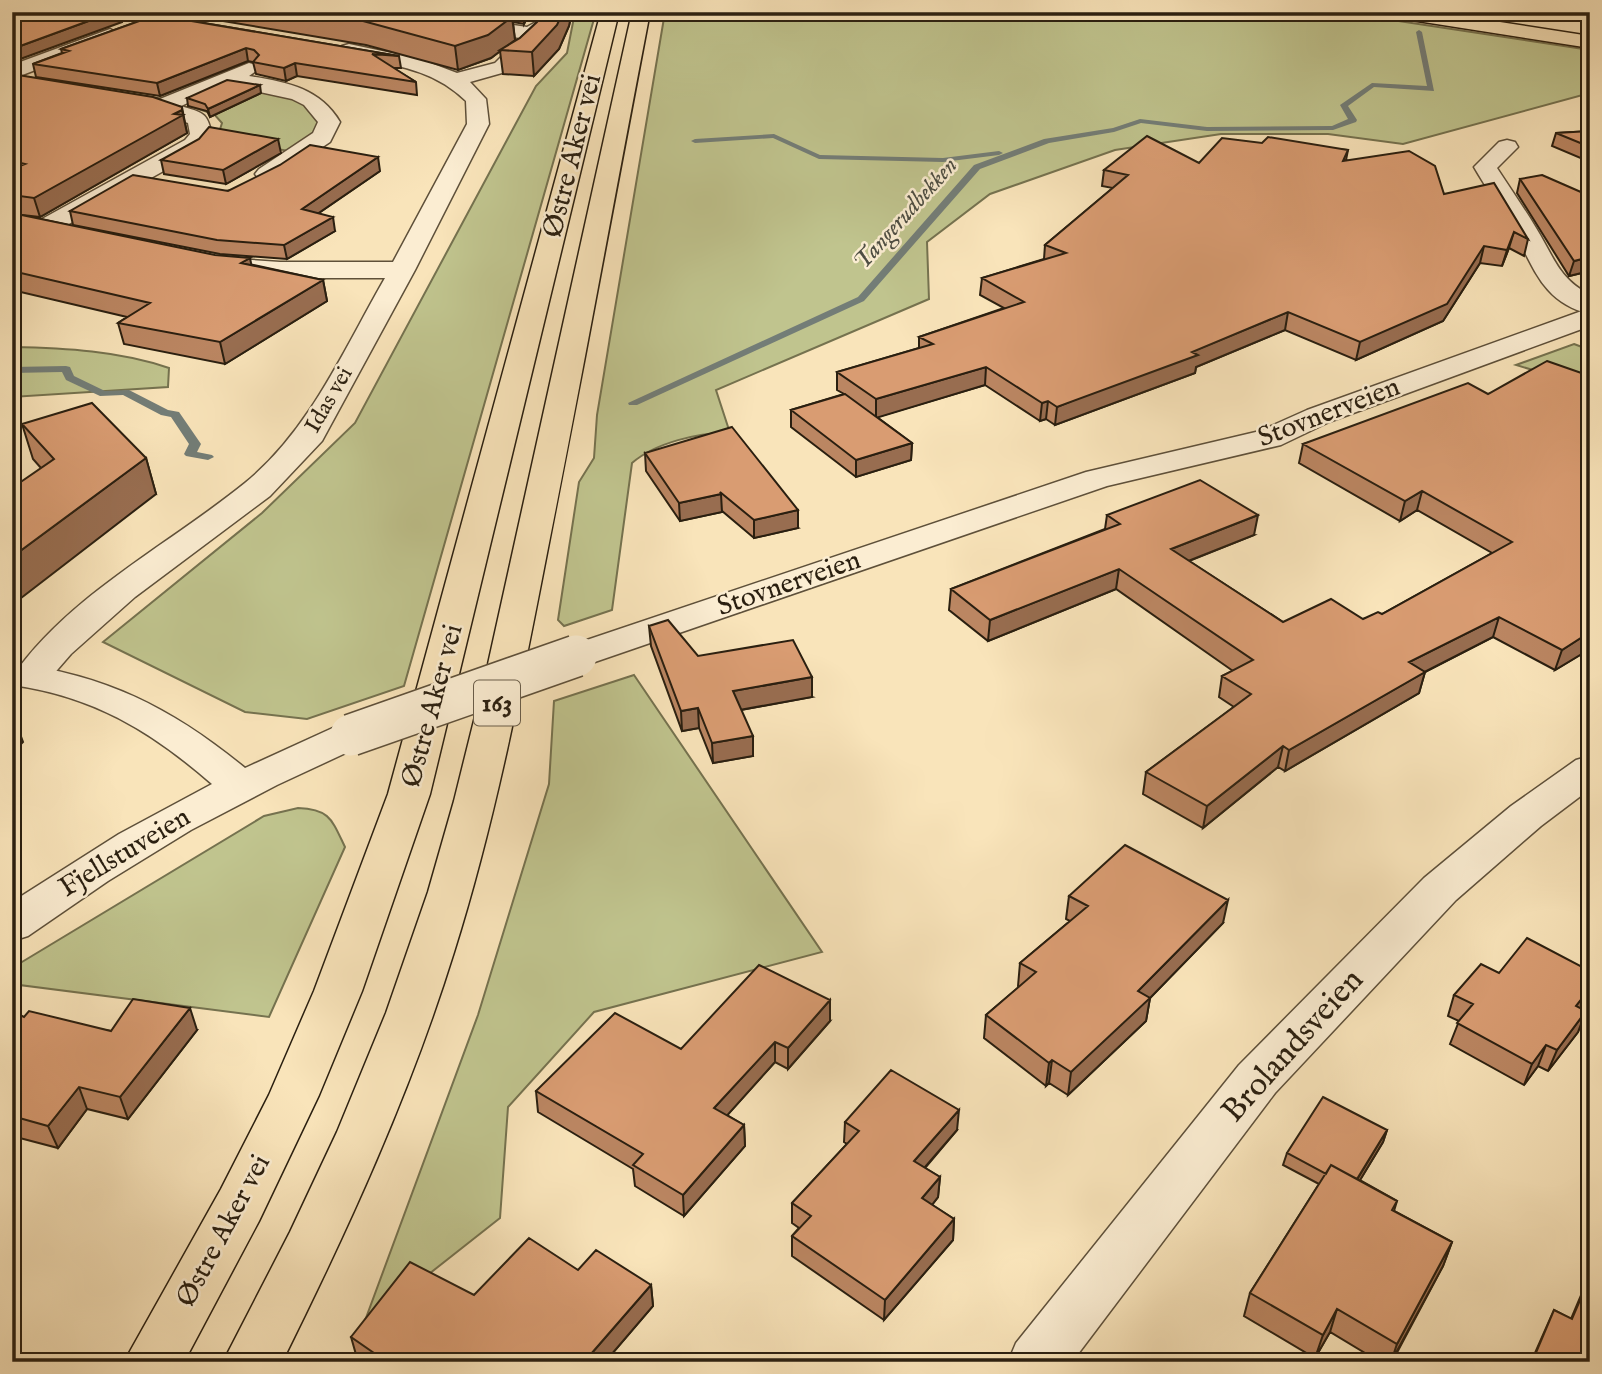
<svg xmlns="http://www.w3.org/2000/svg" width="1602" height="1374" viewBox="0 0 1602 1374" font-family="'IM FELL English',serif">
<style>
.green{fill:#c0c48e;stroke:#75724f;stroke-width:2}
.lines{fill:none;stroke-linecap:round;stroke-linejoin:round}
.stream{fill:#737d77;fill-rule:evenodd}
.minor-casing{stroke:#5e503a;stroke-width:3}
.tertiary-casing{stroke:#5e503a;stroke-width:3}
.trunk-casing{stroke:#2a1f10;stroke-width:3}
.motorway-casing{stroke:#2a1f10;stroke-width:3}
.minor{fill:#fbedd2;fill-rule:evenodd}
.tertiary{fill:#fbedd2;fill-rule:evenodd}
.trunk{fill:#f9e4ba;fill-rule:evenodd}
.motorway{fill:#f9e4ba;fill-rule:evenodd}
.tertiary-bridge-casing{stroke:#5e503a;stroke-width:44;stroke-linecap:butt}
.tertiary-bridge{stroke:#fbedd2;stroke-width:41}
.wall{fill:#bb8662;stroke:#2a1f10;stroke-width:2}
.shaded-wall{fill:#986d50;stroke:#2a1f10;stroke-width:2}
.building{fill:#d99c72;stroke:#2a1f10;stroke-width:2}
.labels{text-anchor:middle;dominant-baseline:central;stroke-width:5;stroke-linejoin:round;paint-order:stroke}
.far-street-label{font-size:23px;fill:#2a1f10;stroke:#fbedd2}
.far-water-label{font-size:24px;font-style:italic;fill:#4e4e43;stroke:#fbedd2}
.shield{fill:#fbedd2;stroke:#695d4a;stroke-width:2}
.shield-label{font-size:26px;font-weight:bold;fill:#2a1f10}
.street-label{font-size:28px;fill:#2a1f10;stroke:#fbedd2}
.near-street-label{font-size:33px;fill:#2a1f10;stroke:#fbedd2}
</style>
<rect width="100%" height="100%" fill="#f9e4ba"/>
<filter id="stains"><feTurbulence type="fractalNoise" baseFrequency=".00286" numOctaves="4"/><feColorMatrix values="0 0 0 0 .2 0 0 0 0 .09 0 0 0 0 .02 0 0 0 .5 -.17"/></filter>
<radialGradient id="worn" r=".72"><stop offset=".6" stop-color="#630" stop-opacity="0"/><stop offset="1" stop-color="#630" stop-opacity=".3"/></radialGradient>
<path class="green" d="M575,12h21l-192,674 -97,33 -62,-7 -142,-70 159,-129 93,-90 181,-337 31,-33z
M665,12h674l251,38v43l-187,51 -75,-10h-107l-106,16 -125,44 -63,48 2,57 -213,91 14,43c-31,-1 -75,10 -98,30l-20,147 -48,16 -6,-6 21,-138 15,-24 3,-43z
M237,85l68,16 16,23 -5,12 -21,16 -78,-13 5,-16 -8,-9 -25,-8z
M1574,344l16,6v37l-74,-22z
M12,347c53,1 108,4 157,21l-1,19 -156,10z
M634,675l188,277 -228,60 -86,95 -8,111 -137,108 115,-311 71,-231 5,-83z
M298,808c32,1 34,12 47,39l-76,170 -257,-33v-16l252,-152z"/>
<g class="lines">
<path class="stream" d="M1419,30l3,2 12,59 -60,-4 -26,19 9,14 -1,2 -23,8 -126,1 -66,-8 -27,9 -65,11 -69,26 -116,132 -227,104h-8l-1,-2 230,-106 116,-132 70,-26 69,-11 27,-9 67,8 125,-1 16,-7 -8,-14 32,-22 55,3 -11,-54z
M774,134l46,21 123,3 56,-7 4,2 -4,2 -56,7 -124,-3 -46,-21 -78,5 -4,-2 4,-2z
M66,366l4,1 4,9 31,15 24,-1 39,20 11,2 22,32 -4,8 15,3 2,2 -6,3 -22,-4 -2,-2 5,-10 -18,-27 -10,-2 -38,-20 -23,1 -34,-16 -4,-8 -50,1v-6z"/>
<g class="minor-casing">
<path id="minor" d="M107,12c20,0 89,0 101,14l-9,6 -83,-14z
M373,12h49l105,15 9,-5 9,6 -4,10 -32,33 -39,11 16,17 3,25 -74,146 -93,171 -52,55 -135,101 -64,57 -26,30 -13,3 -13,-3 -6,-8c56,-81 157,-132 232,-193 65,-53 99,-134 140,-205h-105l-57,-4 -9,-2 -4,-6 4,-6 9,-2 57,4h113l74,-138 -1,-23c-36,-35 -78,-36 -124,-47l-3,-4 3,-4 7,-2 71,15 37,14 38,-10 25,-25 -138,-20z
M110,29l10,6 -3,4 -100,38 143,22 89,-36 7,2 3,4 -10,7c37,6 71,12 91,46l-10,20 -55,37h-16l-4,-5 4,-5 54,-36 5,-11 -14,-17 -12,-6 -64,-14 -47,21c21,7 26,5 31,29l-11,15 -150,84 -9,2 -9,-2 -3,-5 3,-5 152,-84 5,-6 -2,-11 -30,-11 -146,-24v-23z
M1507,140l8,2 3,5 -21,21c13,20 27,40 39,60 18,29 22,50 54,67v19c-49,-12 -56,-48 -78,-86 -12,-21 -26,-40 -38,-61l25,-25z
M1590,756v33l-49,37 -85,74 -181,193 -203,269h-64l8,-19 223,-278 185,-187 87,-72 65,-46z"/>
</g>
<g class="tertiary-casing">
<path id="tertiary" d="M1590,308v18l-261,96 -48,23 -174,41 -518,178 -13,3 -13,-3 -6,-8 6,-8 523,-176 174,-41 47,-21z
M12,663c94,12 160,45 233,105l92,-42 14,-3 14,3 6,9 -6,9 -88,41 -86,45 -83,51 -80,55 -16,5v-39l107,-68 93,-50c-61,-53 -119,-88 -200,-99z"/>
</g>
<g class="trunk-casing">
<path id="trunk" d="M601,12h18l-189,782 -68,197 -43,104 -60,126 -75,141h-60l97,-173 48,-94 45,-104 74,-197z
M632,12h18c-35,180 -67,361 -103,541 -26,134 -52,269 -93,399 -44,142 -106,277 -172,410h-59l67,-130 47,-100 49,-119 42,-121 26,-91 34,-137z"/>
</g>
<g class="motorway-casing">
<path id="motorway" d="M1389,12h46l155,24v12l-192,-30z"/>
</g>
<use href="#minor" class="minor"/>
<use href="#tertiary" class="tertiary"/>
<use href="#trunk" class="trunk"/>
<use href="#motorway" class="motorway"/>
<g class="tertiary-bridge-casing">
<path id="tertiary-bridge" d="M351,735l225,-79"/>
</g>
<use href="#tertiary-bridge" class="tertiary-bridge"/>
</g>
<path class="wall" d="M169,12h361l-6,12 -11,-2 2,18 -9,7 14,-9 17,-16 7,-10h28l-3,14 -10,23 -25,27 -31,-2 -3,-23 -9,7 -33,12 -92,-25z
M156,15l243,41 2,12h-8l23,14 1,13 -120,-19 -11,5 -30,-7 -3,-12 -5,-1 -88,35 -124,-19 -3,-13 29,-11 -1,-4z
M12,74l170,33 5,26 -147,84 -18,-2 301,65 4,21 -102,63 -101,-20 -6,-21 9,-6 -115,-27z
M261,93l-51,24 -3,-6 -19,-5 -1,-8z
M1590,131v31l-38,-16 4,-13z
M1262,143l86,7 -2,10 98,34 84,45 -4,17 -15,-8 -7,18 -22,-3 -37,58 -87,39 -71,-30 -89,37 -1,6 -140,52 -9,-6 -6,2 -55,-36 -108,32 35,26 -1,17 -55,17 -65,-50v-17l53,-16 -7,-4v-18l82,-24v-11l85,-29 -24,-13 2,-17 62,-19 1,-14 68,-57 -11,-2 2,-16 95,-7z
M281,153l-55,31 -62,-10 -3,-14z
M380,171l-61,42 16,18 -48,28 -67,-5 -147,-29 -3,-14z
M1520,179l70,17v75l-21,5 -52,-83z
M1590,376v273l-35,21 -62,-33 -68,35 -6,21 -134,78 -7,-4 -75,61 -60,-34 3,-22 88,-65 -15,-10 3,-21 11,-5 -117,-82 -128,52 -39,-31 2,-21 154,-60 2,-14 147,20 -65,26 94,61 80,-3 19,-5 110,-61 -75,-43 -17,11 -101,-58 4,-19 185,-50z
M22,424l124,34 10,36 -115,-26 -8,-9z
M645,453l153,75 -44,10 -32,-27v1l-42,9 -34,-50z
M649,626l49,30 114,41 -71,13 12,46 -40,7 -14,-35 -17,3 -31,-85z
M1069,896l154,27 -73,75 -4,23 -78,74 -19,-12 -3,3 -62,-48 2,-23 33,-28 -1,-1 2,-23 50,-42 -4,-2z
M1499,973l91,25 -9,11 5,2 -8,21 -30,39 -10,-5 -14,19 -74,-41 9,-23 -11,-5 6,-21z
M24,1017l87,14 86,-1 -69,89 -41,-10 -29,39 -46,-12v-113z
M830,1021l-42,48 -13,-7 -48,53 17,10 1,21 -61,70 -49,-30 -2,-17 -95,-57 -2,-21 145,-42z
M845,1122l112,8 -32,38 15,9 -2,20 -6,8 22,14 -1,21 -69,80 -92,-64v-20l7,-8 -7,-5v-20l55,-59 -3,-2z
M1387,1130l-4,12 -23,38 37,21 -3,10 58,31 -9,24 -51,96h-12l-50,-30 -15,26 -71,-42 6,-23 69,-109 -36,-19 4,-12z
M578,1270l73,15 2,21 -48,56h-242l-6,-4 -6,-21 123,-42z
M1590,1274v88h-59l23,-52 17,9z"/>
<path class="shaded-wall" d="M113,12h7l2,10 -110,40v-13z
M523,12h7l-6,12z
M563,12h9l-3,14 -10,23 -25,27 -2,-24z
M512,17l3,23 -24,18 -33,12 -3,-24z
M246,48l2,13 -88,35 -3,-13z
M295,63l2,13 -11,5 -2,-13z
M260,85l1,8 -51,24 -2,-8z
M182,110l5,23 -147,84 -6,-19 140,-84z
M278,139l3,14 -55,31 -3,-14z
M378,157l2,14 -76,52 -2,-14z
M333,217l2,14 -48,28 -3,-14z
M1514,232l-5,16 -7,18 5,-16z
M1484,246l-4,17 -37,58 -87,39 4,-18z
M1590,257v14l-21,5 5,-15z
M250,258l4,20 -13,-15z
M323,280l4,21 -102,63 -5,-22z
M1288,312l-3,18 -89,37 -1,6 -140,52 2,-18z
M986,367l-1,18 -109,33v-19z
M1048,401l-2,18 -6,2 2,-18z
M912,443l-1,17 -55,17v-17z
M146,458l10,36 -144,111v-48z
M1422,491l-5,19 -17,11 5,-20z
M721,494l1,18 -42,9 -1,-18z
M798,510v18l-44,10v-18z
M1258,515l-4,20 -86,34 3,-20z
M1119,569l-3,20 -128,52 2,-21z
M1499,617l-6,20 -90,46 6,-21z
M1590,632v17l-35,21 7,-20z
M1425,672l-6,21 -134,78 4,-21z
M812,677v20l-78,14 -1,-20z
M698,708l1,20 -17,3 -1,-20z
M15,720l8,22 -11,11v-30z
M753,736v20l-40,7 -1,-20z
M1283,746l-5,21 -75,61 4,-22z
M1228,900l-5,23 -73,75 -4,23 -78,74 3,-23 67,-81z
M1590,988v10l-23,29 9,-21z
M830,1000v21l-42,48v-21z
M190,1008l7,22 -69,89 -8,-22z
M1586,1011l-8,21 -30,39 9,-21z
M775,1042v20l-60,67 -1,-21z
M1546,1045l-8,21 -14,19 8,-21z
M1052,1060l-3,23 -3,3 3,-23z
M79,1087l8,22 -29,39 -10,-22z
M959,1110l-2,20 -44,51 1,-20z
M744,1125l1,21 -61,70 -1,-21z
M1387,1130l-4,12 -35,58 4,-12z
M940,1177l-2,20 -17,22 1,-21z
M954,1219l-1,21 -69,80 1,-20z
M1452,1242l-9,24 -52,96 6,-18z
M651,1285l2,21 -48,56h-21z
M1337,1309l-7,23 -15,26 8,-23z"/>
<path class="building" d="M12,12h101l-101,37z
M304,12h176l32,5 -24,18 -33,11 -92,-25z
M544,12h19l-6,13 -25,27 -32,-2 20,-12 17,-16z
M156,15l243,41 -27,-2 44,28 -121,-19 -11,5 -31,-6 6,-7 -5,-5 -8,-2 -89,35 -124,-19 36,-13 -8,-2z
M12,74l141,23 29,10v3l-8,4 9,1 -149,83 -22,-3v-26l13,-5 -13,-3z
M227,80l33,5 -52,24 -3,-5 -18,-6z
M209,127l69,12 -55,31 -62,-10 38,-21z
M1590,131v16l-34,-14z
M1147,136l52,27 23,-25 40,5 6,-6 80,13 -5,11 66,-10 26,15 9,28 50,-11 34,56 -14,-7 -7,18 -23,-4 -37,58 -87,38 -72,-30 -96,40 6,3 -141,52 -9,-6 -6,2 -56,-36 -110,32 -39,-27 96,-28 -14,-7 105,-35 -42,-24 84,-25 -21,-8 83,-70 -24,-5z
M310,145l68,12 -76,52 31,8 -49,28 -67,-5 -147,-29 63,-36 95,16 52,-26z
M1542,175l48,21v61l-16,4 -54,-82z
M12,213l203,42 35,3 -9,5 82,17 -103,62 -102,-19 32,-20 -138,-32z
M1547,361l43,15v256l-28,18 -63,-33 -90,45 16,10 -136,78 -6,-4 -76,60 -61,-34 105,-78 -29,-18 31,-16 -134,-91 -129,51 -39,-31 169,-65 -13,-9 93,-35 58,35 -87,34 112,73 48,-23 32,20 15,-7 4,2 130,-72 -90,-51 -17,10 -102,-57 165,-61 20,11z
M845,394l67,49 -56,17 -65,-50z
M92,403l54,55 -134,99v-69l42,-29 -32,-35z
M732,427l66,83 -44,10 -34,-28 1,2 -42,9 -34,-50z
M668,620l30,36 95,-16 19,37 -79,14 20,45 -41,7 -14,-35 -17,3 -32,-85z
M1125,845l103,55 -90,91 12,7 -79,74 -19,-12 -3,3 -63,-48 50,-43 -16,-9 68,-57 -19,-10z
M1527,938l63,33v17l-14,18 10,5 -29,39 -11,-5 -14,19 -75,-41 16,-19 -19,-9 27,-31 18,9z
M759,965l71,35 -42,48 -13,-6 -61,66 30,17 -61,70 -50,-30 10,-11 -107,-63 79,-78 66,36z
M133,999l57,9 -70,89 -41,-10 -31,39 -36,-10v-93l8,-8 4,2 5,-6 82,20z
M891,1070l68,40 -45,51 26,16 -18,21 32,21 -69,81 -93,-64 19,-20 -19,-13 67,-72 -14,-9z
M1323,1097l64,33 -30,49 -26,-14 -5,9 -39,-21z
M1331,1165l66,36 -5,9 60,32 -55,102 -60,-35 -14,26 -73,-42z
M529,1238l49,32 18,-20 55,35 -67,77h-197l-36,-25 59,-75 64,33z
M1590,1277v85h-58l22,-52 18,9z"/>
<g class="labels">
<g class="far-street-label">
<text transform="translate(329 400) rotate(-60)">Idas vei</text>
</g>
<g class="far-water-label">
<text transform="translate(906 214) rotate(-48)">Tangerudbekken</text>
</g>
<rect class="shield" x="474" y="680.5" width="46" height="45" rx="5"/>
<g class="shield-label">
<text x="497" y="703">163</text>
</g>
<g class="street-label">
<text transform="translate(573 156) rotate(-76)">Østre Aker vei</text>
<text transform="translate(1329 413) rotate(-21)">Stovnerveien</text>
<text transform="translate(789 584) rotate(-19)">Stovnerveien</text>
<text transform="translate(433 706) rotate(-75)">Østre Aker vei</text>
<text transform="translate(125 853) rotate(-31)">Fjellstuveien</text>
<text transform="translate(224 1231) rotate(-62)">Østre Aker vei</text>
</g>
<g class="near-street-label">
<text transform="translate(1293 1046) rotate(-48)">Brolandsveien</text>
</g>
</g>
<rect width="1602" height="1374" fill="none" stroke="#f9e4ba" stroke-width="42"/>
<rect x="14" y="14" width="1574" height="1346" fill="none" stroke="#2a1f10" stroke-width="3.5"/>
<rect x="21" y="21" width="1560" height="1332" fill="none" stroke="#2a1f10" stroke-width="2"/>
<rect width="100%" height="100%" filter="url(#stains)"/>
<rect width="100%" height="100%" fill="url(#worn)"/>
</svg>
